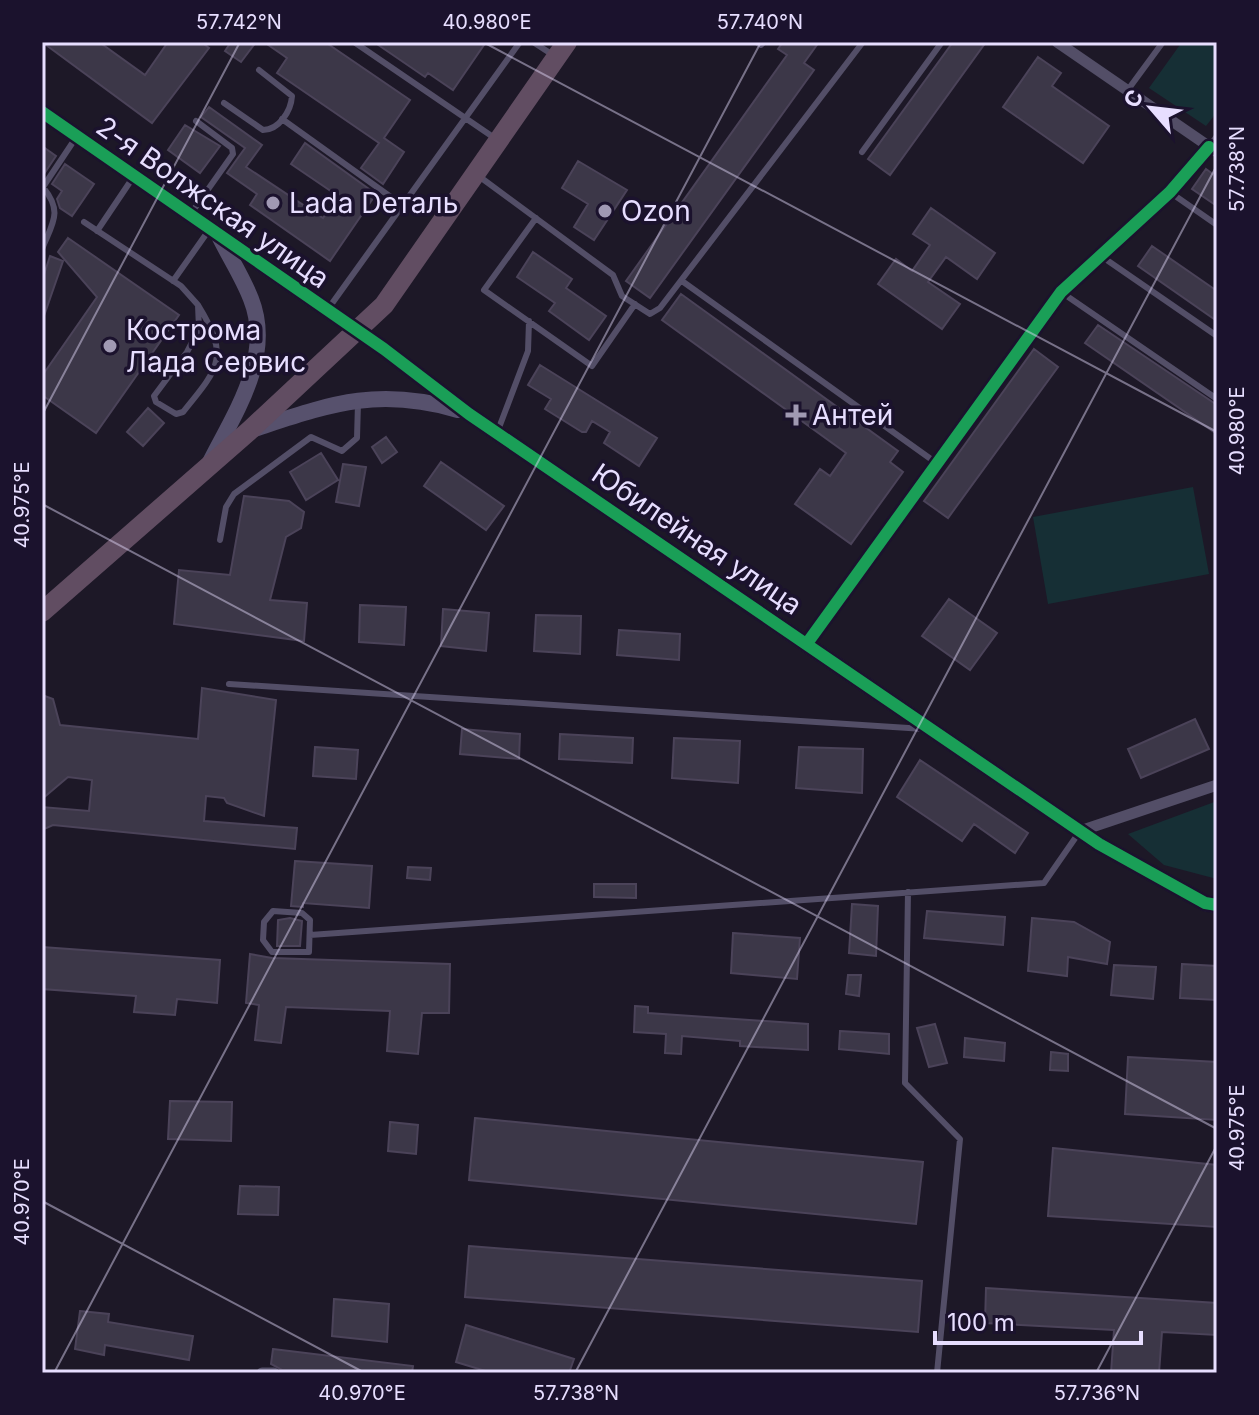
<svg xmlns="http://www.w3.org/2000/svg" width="1259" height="1415" viewBox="0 0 1259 1415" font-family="Inter,sans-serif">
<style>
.green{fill:#162f35}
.building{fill:#3c3748;stroke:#4b4359;stroke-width:2}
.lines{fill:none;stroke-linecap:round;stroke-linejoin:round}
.lane{stroke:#534e67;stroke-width:6}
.street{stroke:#534e67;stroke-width:11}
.secondary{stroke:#57516d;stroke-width:16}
.highway{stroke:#614d62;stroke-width:20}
.cycleway-casing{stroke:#1b122d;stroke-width:17}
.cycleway{stroke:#1a9f57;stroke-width:12}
.ticks{fill:none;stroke:#e7deff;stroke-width:2;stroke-opacity:0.45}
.poi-dot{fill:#a099b3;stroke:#1b122d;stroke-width:3}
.labels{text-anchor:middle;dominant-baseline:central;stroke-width:7;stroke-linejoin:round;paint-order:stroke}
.street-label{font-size:28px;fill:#e7deff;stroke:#1b122d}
.poi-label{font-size:28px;fill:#e7deff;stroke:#1b122d;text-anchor:start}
.neatline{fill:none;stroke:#e7deff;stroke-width:3}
.ticks-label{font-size:20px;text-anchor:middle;fill:#e7deff}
</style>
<rect width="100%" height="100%" fill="#1d1827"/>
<path class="green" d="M1182,42h35v70l-11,14 -57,-38z
M1193,487l16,87 -161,30 -15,-87z
M1217,801v78l-53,-14 -36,-31z"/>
<path class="building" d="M42,42h57l46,33 23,-33h33l8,6 -57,75z
M231,42h25l-15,20 -16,-11z
M264,42h61l85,58 -26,38 20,14 -21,32 -22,-16 18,-25 -102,-70 10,-15z
M374,42h112l-33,48 -25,-17 -3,4z
M783,42h36l-15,21 10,7 -164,228 -24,-17 161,-226 -9,-6z
M953,42h33l-96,133 -22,-16z
M1038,57l23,16 -9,13 57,40 -26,37 -80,-56z
M209,107l53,38 -16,22 77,51 15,-22 -47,-32 14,-21 71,51 -46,67 -80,-56 7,-11 -30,-21 18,-25 -44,-31z
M185,125l35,21 -20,27 -32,-23z
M42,146l14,10 -14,21z
M578,161l49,29 -33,50 -20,-13 14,-23 -26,-16z
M65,164l29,20 -22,32 -12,-8 -3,-9 5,-8 -10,-7z
M1206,169l11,8v29l-25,-17z
M931,208l64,45 -18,26 -31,-22 -18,25 32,22 -18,25 -64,-45 18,-25 16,12 18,-26 -17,-11z
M68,238l111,77 -83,118 -54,-38v-19l55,-79 -39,-45z
M1152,246l65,45v30l-79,-55z
M533,252l39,27 -6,9 40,28 -17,24 -40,-29 6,-8 -38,-26z
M50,256l13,5 -19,55 -2,-35z
M681,294l217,157 -8,11 13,10 -52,72 -56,-40 25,-35 10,7 16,-23 -184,-133z
M1098,325l119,80v29l-132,-91z
M1034,349l24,18 -110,151 -24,-17z
M540,365l117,73 -18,28 -35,-23 6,-11 -18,-11 -6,11h-4l-37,-23 6,-10 -23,-14z
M148,408l16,15 -21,23 -16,-14z
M386,437l11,15 -15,11 -10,-16z
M321,453l17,27 -32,20 -16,-28z
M441,462l63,44 -18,24 -62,-44z
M343,464l23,3 -7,39 -23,-4z
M244,496l45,5 15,11 -3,16 -15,9 -16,63 37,3 -3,38 -130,-17 5,-54 51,5z
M949,599l48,34 -27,37 -48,-34z
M360,605l46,2 -2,38 -45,-3z
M443,609l46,4 -3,38 -45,-5z
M536,615l45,1 -1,38 -46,-3z
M619,630l61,4 -1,26 -62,-5z
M202,688l74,12 -12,116 -37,-13 -3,-5 -18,-2 -2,25 93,7 -2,21 -242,-24 -11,5v-23l47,4 3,-31 -24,-3 -26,22v-104l11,4 7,26 138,14z
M1195,719l14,30 -68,29 -13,-29z
M462,729l58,5 -1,25 -59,-5z
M560,734l73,4 -1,25 -73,-4z
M674,738l66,3 -2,42 -66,-5z
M315,747l43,3 -2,29 -43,-3z
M799,747l64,2 -1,44 -66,-5z
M920,760l108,73 -13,20 -41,-29 -12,17 -65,-44z
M295,861l77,5 -3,42 -66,-5v4l-12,-1z
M408,867l23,1 -1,12 -23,-2z
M594,884h42v14l-42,-1z
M852,904l26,2 -2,50 -27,-3z
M927,911l78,6 -2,28 -79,-7z
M290,918l12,3 -2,25h-23l1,-26z
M1032,918l42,4 36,20 -3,22 -39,-7 -1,19 -39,-5z
M733,933l67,5 -3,41 -66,-6z
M42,947l178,13 -3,43 -40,-4 -2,16 -41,-3 2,-16 -94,-7z
M250,954l22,4 178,6 -1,49h-27l-4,41 -31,-3 3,-40 -104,-4 -5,36 -26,-3 4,-35 -13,-2z
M1182,964l35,2v34l-37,-2z
M1114,965l42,2 -3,32 -42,-4z
M848,975h13l-2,21 -13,-2z
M635,1006l13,1v6l160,11v26l-68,-4v-5l-58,-5 -1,18 -16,-1 1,-19 -32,-2z
M935,1024l12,39 -18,4 -12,-39z
M840,1031l49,3v20l-50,-5z
M965,1038l40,5 -1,18 -40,-4z
M1051,1052l17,2v17l-18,-1z
M1128,1057l89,5v58l-92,-6z
M170,1101l62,1 -1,39 -63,-2z
M475,1118l448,44 -7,62 -447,-44z
M390,1122l28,3 -2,29 -28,-3z
M1053,1148l164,17v62l-169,-11z
M240,1186l39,1 -1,28 -40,-1z
M469,1246l453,35 -4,51 -453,-35z
M986,1288l231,15v32l-55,-3 -3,41h-48l3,-43 -129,-7z
M334,1299l55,5 -2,38 -55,-6z
M80,1311l29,3 -1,8 85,14 -4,24 -84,-15 -1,10 -29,-6z
M466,1325l108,34 -5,14h-77l-36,-11z
M273,1349l140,17 -1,7 -130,-3 -11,-6z"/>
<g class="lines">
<path class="lane" d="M354,42l142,97
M533,42l20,13
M756,42l5,3 3,-3
M1127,91l36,-49
M224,103l39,27c16,0 28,-19 29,-34l-33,-26
M282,119l120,86
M1209,147l8,-11
M862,152l80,-110
M480,177l133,98 9,21 28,18 10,-6 203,-266
M1171,193l46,32
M192,212l41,-58 -1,-6 -36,-27
M536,218l-52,72 108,76 43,-62
M84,222l97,64 17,19 1,24 -12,23 -33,44 2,6 20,12 7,-2c36,-44 47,-55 15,-107
M97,231l37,-55
M42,249c11,-27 21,-37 1,-62l34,-51
M1101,256l116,80
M173,281l36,-51
M682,281l253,181
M1061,292l156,107
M328,309l192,-267
M497,433l31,-82 1,-30
M220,540l6,-33 8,-13 77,-57 31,14 15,-13 1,-35
M229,684l695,45
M908,892l-3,191 55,56 -23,234
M273,911l29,2 8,7 -1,32h-37l-9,-12 1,-18z
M310,935l734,-52 34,-49"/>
<path class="street" d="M1057,42l160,110
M808,642l253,-350 109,-100 39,-45
M1080,831l137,-46
M262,1373h12"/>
<path class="secondary" d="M42,112l342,237 85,65 630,430 106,59 12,2
M251,430c77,-25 125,-44 207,-20
M209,464c25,-50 65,-107 42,-165 -8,-21 -21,-41 -31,-61"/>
<path class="highway" d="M42,612l207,-181 135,-126 183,-263"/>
<g class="cycleway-casing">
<path id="cycleway" d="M42,112l342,237 85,65 630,430 106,59 12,2
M808,642l253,-350 109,-100 39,-45"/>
</g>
<use href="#cycleway" class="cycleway"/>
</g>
<path class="ticks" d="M483,42l734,390M42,415l198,-373M42,504l1175,625M42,1201l323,172M54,1373l707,-1331M575,1373l642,-1208M1096,1373l121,-228"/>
<g class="poi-dot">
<circle cx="273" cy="203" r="8"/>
<circle cx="605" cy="211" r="8"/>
<circle cx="110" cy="346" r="8"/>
<path d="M792 403h8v8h8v8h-8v8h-8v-8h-8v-8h8z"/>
</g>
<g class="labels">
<g class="street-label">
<text transform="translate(213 202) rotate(35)">2-я Волжская улица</text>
<text transform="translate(697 539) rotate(34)">Юбилейная улица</text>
</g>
<g class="poi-label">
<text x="289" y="203">Lada Dеталь</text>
<text x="621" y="211">Ozon</text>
<text x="126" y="330">Кострома<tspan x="126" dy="32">Лада Сервис</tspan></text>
<text x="812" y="415">Антей</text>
</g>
</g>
<rect width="1259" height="1415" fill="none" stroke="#1b122d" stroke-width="88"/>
<g transform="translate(1151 108) rotate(298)" stroke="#1b122d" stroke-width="6" paint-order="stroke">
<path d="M0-6L14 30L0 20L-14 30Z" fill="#e7deff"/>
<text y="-12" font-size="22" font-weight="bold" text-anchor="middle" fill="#e7deff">С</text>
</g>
<path d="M935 1331v12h206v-12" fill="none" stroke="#e7deff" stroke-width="4"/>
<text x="947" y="1331" font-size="24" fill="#e7deff" stroke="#1b122d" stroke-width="6" paint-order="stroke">100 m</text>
<rect x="44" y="44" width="1171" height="1327" class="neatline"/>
<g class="ticks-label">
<text x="239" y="29">57.742°N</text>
<text x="487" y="29">40.980°E</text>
<text x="760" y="29">57.740°N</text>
<text transform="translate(1237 169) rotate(-90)" y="7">57.738°N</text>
<text transform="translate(1237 431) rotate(-90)" y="7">40.980°E</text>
<text transform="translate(22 505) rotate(-90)" y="7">40.975°E</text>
<text transform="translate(1237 1128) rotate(-90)" y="7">40.975°E</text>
<text transform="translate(22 1202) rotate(-90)" y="7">40.970°E</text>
<text x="362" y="1400">40.970°E</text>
<text x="576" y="1400">57.738°N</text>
<text x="1097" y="1400">57.736°N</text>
</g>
</svg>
